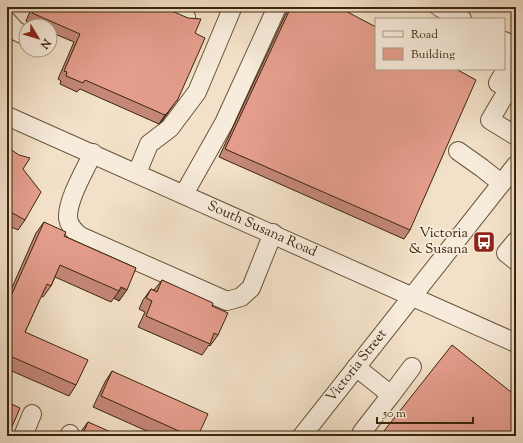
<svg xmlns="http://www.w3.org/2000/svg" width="523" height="443" viewBox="0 0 523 443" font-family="'Sorts Mill Goudy',serif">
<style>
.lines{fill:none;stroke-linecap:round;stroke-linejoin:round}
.minor-casing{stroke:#68543a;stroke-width:20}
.minor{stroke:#f7ebdb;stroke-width:18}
.wall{fill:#c48778;stroke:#3a260a}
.shaded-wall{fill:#a06e62;stroke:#3a260a}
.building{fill:#e49d8c;stroke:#3a260a}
.labels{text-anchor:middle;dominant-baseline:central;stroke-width:4;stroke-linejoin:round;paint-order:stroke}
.street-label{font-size:14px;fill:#3a260a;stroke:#f7ebdb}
.poi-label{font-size:14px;fill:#3a260a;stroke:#f7ebdb;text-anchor:end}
</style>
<rect width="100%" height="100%" fill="#f2e0c8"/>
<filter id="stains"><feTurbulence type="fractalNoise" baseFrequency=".005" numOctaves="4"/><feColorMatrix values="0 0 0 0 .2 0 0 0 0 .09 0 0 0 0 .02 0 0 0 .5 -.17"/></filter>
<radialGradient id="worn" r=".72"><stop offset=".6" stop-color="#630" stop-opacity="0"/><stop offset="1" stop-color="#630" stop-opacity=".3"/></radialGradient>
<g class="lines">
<g class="minor-casing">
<g id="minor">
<path d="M163,7l23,10"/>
<path d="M439,7l23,12"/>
<path d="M7,21l9,10 10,5"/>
<path d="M504,41l12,7"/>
<path d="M509,88l-19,32 26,16"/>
<path d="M515,91l-17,-8 18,-30"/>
<path id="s1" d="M7,116l509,227"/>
<path d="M458,151l24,17 19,15"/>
<path d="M93,153c-8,17 -26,47 -25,65 1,7 7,14 12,18l147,65 14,-4 10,-9 22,-55"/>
<path d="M137,173l12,-29 21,-16 27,-36 34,-81"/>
<path d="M184,194l40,-71 53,-116"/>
<path d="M516,241l-10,12 10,8"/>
<path d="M356,367l35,28 -29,37"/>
<path d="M391,395l21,-28"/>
<path d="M23,436l9,-22"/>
<path d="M69,436l1,-2"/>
<path id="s2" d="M302,436l214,-271"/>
</g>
</g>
<use href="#minor" class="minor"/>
</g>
<path class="wall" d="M32,7h132l31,26 -23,74 -10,14 -3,3 -79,-35 -3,3 -17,-8 1,-3 -3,-2 16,-37 -24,-10v-6h-13l-11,-5z
M287,7h51l72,223 -6,9 -185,-82 68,-146z
M7,147l16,22 2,51 -7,10 -11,-5z
M44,222l20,14 72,32 -17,33 -5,-3 -3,4 -56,-25 -4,9 -8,11 -2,-1 -16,36 51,53 -7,11 -62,-27v-70l29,-66z
M162,280l50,26 6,29 -8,11 -1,-1 -7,10 -64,-28 7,-15 -6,-3 4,-9 8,-11 3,1z
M112,371l86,65h-40l-65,-29 12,-25z
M88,422l24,14h-32l2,-6z"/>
<path class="shaded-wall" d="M178,99l-16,22 -3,3 6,-9z
M121,287l6,3 -8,11 -5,-3 5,-7z"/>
<path class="building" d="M35,7h129l1,1 23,10 13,1 -6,14 10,5 -27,61 -10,13 -3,3 -80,-35 -2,3 -17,-7 1,-4 -3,-1 16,-37 -48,-21z
M291,7h47l38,20v42h80l20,11 -66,150 -185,-81z
M7,147l12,8 11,3 -7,11 18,23 -16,28 -18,-10z
M44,222l22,10 -2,4 72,32 -9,22 -6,-3 -2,4 -59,-26 -9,21 -4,-2 -22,48 63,28 -12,25 -66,-29 -2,4h-1v-55z
M162,280l51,23 -1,3 16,7 -10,22 -4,-2 -4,11 -64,-28 6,-15 -6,-3 5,-9 6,3z
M452,345l64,51v38l-2,2h-134z
M112,371l96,43 -10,22h-8l-89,-40z
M7,402l13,6 -12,28h-1z
M88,422l25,11 -1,3h-30z"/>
<defs>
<g id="bus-square" transform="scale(1.15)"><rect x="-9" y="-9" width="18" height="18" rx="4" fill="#8f2418" stroke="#f7ebdb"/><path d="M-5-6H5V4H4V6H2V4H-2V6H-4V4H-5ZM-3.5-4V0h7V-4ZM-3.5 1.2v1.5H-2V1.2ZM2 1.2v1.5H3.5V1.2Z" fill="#fff"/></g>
</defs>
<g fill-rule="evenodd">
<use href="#bus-square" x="484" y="242"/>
</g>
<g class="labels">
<g class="street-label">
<text stroke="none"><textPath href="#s1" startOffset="279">South Susana Road</textPath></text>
<text stroke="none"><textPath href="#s2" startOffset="89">Victoria Street</textPath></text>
</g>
<g class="poi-label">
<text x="468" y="234">Victoria<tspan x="468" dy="16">&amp; Susana</tspan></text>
</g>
</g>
<rect width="523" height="443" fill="none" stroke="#f2e0c8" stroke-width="24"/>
<rect x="8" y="8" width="507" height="427" fill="none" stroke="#3a260a" stroke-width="2"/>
<rect x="12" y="12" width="499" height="419" fill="none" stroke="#3a260a"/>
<rect x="375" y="18" width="130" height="52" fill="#f7ebdb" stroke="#ab9c87"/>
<rect x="383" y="31" width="20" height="6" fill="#f7ebdb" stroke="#ab9c87"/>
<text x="411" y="38" font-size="12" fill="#3a260a">Road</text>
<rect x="383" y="48" width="20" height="12" fill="#e49d8c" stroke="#ab9c87"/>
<text x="411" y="58" font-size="12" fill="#3a260a">Building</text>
<g transform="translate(38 38) rotate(128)"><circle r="19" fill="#f7ebdb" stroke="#ab9c87"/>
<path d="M0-3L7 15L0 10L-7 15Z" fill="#8f2418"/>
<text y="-6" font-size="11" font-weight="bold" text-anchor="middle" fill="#3a260a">N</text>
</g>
<path d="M377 417v6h96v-6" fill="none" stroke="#3a260a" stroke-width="2"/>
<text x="383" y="417" font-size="12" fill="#3a260a" stroke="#f7ebdb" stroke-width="3" paint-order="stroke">50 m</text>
<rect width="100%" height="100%" filter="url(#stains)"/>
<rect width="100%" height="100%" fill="url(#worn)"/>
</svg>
